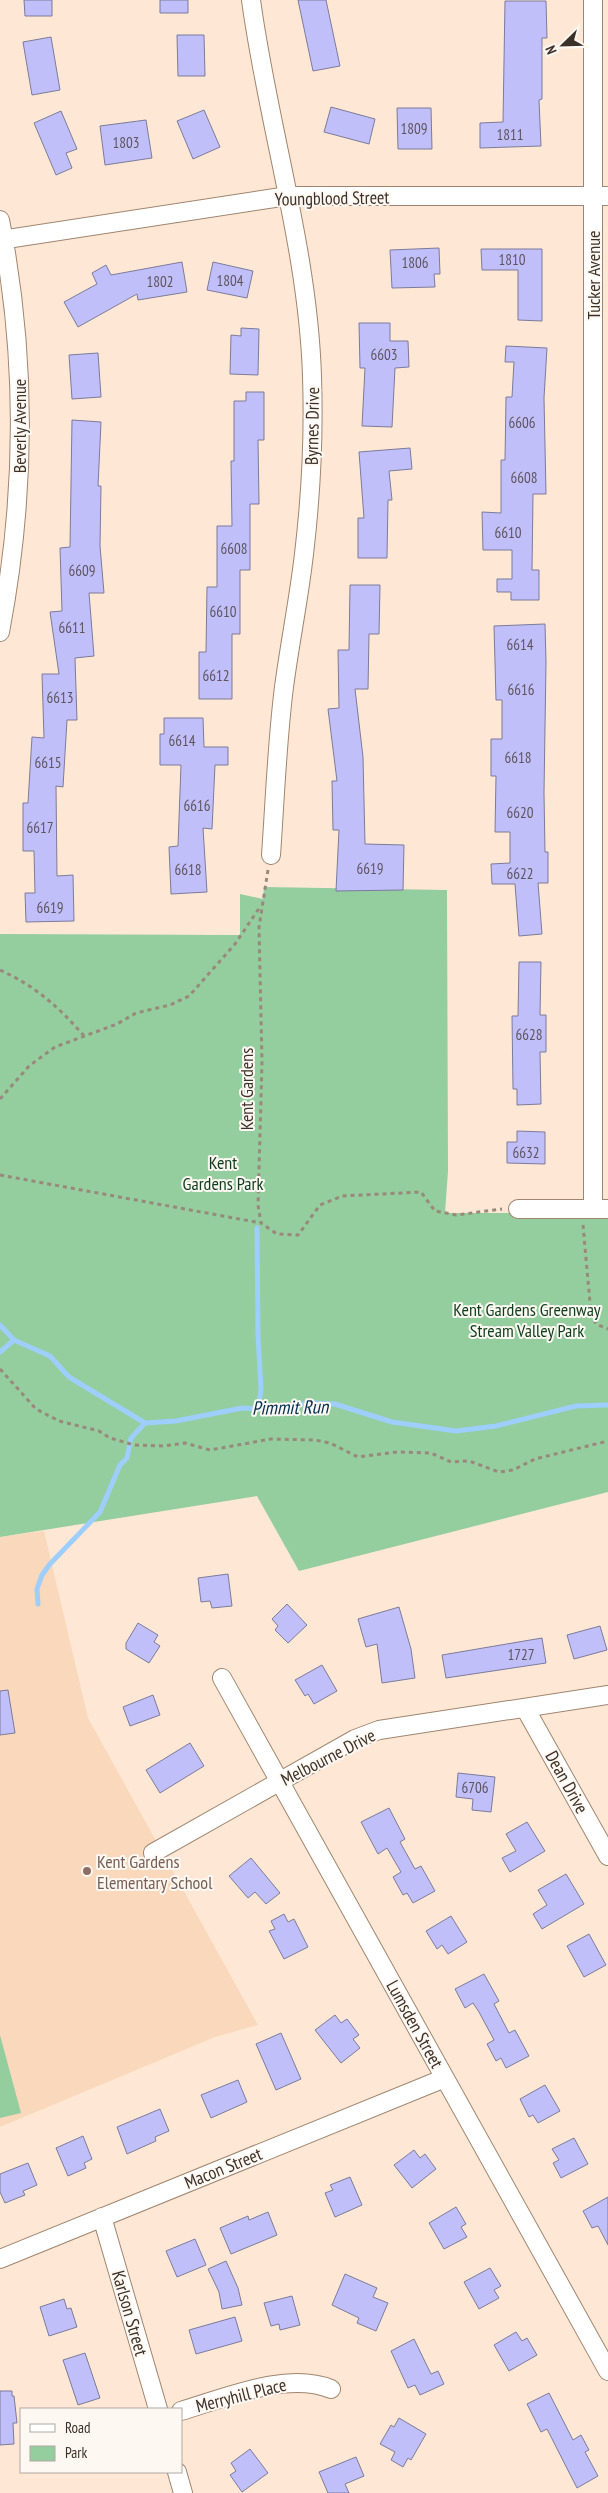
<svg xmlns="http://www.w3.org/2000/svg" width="608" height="2493" viewBox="0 0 608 2493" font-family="'PT Sans Narrow',sans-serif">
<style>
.built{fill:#fad8bb}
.green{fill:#94cd9e}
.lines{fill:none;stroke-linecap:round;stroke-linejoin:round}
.stream{stroke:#9ecefd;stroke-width:5}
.building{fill:#c0bffa;stroke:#7c7b99}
.street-casing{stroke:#9f856f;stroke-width:20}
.path{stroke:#99897b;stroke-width:3;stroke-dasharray:4 4;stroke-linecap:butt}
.street{stroke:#fff;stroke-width:18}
.education-dot{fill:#8d6e63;stroke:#fef8f3;stroke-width:2}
.labels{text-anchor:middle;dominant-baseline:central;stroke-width:4;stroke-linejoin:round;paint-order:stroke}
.number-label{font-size:15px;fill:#5d545c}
.street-label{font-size:18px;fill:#3c3128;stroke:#fef8f3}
.park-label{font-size:18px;fill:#0b3e1b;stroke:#fef8f3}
.education-label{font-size:18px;fill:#785e54;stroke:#fef8f3;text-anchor:start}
.water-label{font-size:19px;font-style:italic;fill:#003054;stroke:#fef8f3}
</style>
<rect width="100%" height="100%" fill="#fee8d5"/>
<path class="built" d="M44,1531l44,187 170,307 -43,12 -215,90v-590z"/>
<path class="green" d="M264,887l183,3 1,281 -3,42h163v279l-309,79 -42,-75 -257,41v-603l240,1v-41l23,5z
M0,2035l21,78 -21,5z"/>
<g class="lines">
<path class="stream" d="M257,1228l1,106 3,56 -3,19
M0,1325l14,15 36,16 19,21 76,46 31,-2 66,-13 16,1 56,-6 21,1 57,18 64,9 40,-5 80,-20 32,-1
M0,1352l14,-12
M38,1604l-1,-15 5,-14 8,-11 50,-52 20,-47 7,-7 4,-20 14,-15"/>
</g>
<path class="building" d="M24,0h28v16h-27z
M160,0h28v13h-28z
M298,0h28l14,66 -27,5z
M505,1h41l1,37h-5v61l-3,1 2,46 -61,2v-25l23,-1z
M177,35h27l1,41h-27z
M51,37l9,53 -28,5 -9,-53z
M331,107l44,12 -6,25 -45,-12z
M397,108h34l1,41h-34z
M204,110l16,37 -27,12 -16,-38z
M61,111l16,38 -11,4 6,15 -16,7 -22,-52z
M146,120l6,38 -47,7 -5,-39z
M439,248l1,26h-6l1,13 -43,1 -2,-38z
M481,249h61v72l-24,-1v-50h-36z
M182,262l5,30 -49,8 -1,-6 -59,33 -14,-25 33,-18 -5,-11 14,-8 5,10z
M213,262l40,9 -6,27 -40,-8z
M359,323h31v18h18l1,26 -14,1 -3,59 -30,-1 3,-58h-5z
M241,328l18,1 -1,46 -28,-1 1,-39 10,1z
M506,346l41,2 -3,50 2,96h-13l-1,76h7v30h-28v-8h-14v-13h15v-29h-29l-1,-38 19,1v-53h4l1,-63h6l2,-35h-9z
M98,353l3,44 -29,2 -3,-44z
M246,392h18v48h-6l1,64h-9v66h-10v64h-8v65h-33v-47h7l1,-65h10v-61h15l-1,-65h3v-60h12z
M72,420l29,2 -3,64h3l-1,60 4,47h-15l5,63 -19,2 2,62h-10l-4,67 -7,-1 1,90 16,-1 1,46 -48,1 -1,-29h10l-1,-42h-11v-48h5l4,-66 12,1 -2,-64h17l-9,-62 12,-1 -2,-63 10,-1z
M410,448l2,21 -23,2 3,29h-4l-1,58h-29v-40h6l-5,-66z
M350,585h30l-1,49h-10l-1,55h-13l8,68 2,87 39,1 -1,45 -67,1 3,-61h-6l-1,-49h5l-9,-72 11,-1 -1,-58h11z
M545,624l1,38 -2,131 1,59h3v31h-10l4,51 -23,2 -4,-52h-23l-1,-20 19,-1v-31h-15l1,-56h-5v-37h11v-39h-6l-2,-74z
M164,718h39l1,29h24v18h-13l-3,64 -9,-1 4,64 -36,2 -2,-47 9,-1 3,-81h-21v-31h4z
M519,962h22l-1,53h6v37h-6l1,52 -24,1v-16h-4l-1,-73h6z
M517,1131l28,1v32l-38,-1v-21h10z
M228,1574l4,32 -20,2 -2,-7 -9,1 -3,-24z
M287,1604l20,21 -19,18 -13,-13 3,-4 -6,-7z
M399,1607l12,42 4,29 -33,5 -5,-39 -11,3 -8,-28z
M138,1623l20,12 -4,7 6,4 -11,17 -23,-14v-6z
M600,1626l7,24 -33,9 -7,-24z
M542,1638l4,25 -100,15 -4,-23z
M322,1665l15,26 -23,13 -6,-10 -3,2 -10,-16z
M8,1690l7,43 -15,2v-44z
M153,1695l7,20 -30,11 -7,-19z
M190,1743l14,23 -44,27 -14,-23z
M458,1773l37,4 -4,35 -19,-2 1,-11 -17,-2z
M389,1808l16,31 -5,3 15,27 6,-3 14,25 -22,12 -6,-10 -4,2 -10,-18 8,-5 -14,-24 -9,6 -17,-32z
M527,1822l18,29 -35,21 -8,-14 14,-7 -10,-17z
M251,1858l29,35 -14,11 -11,-12 -7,6 -19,-22z
M566,1874l18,30 -42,25 -9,-15 14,-9 -9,-15z
M284,1914l4,8 6,-3 14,28 -24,12 -15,-28 6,-2 -4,-8z
M451,1916l16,26 -19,12 -6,-9 -5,4 -11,-18z
M589,1934l17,31 -22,12 -17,-31z
M484,1974l15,27 -5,3 15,29 6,-3 14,26 -23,12 -5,-10 -5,3 -9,-17 7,-4 -15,-28 -6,-9 -8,5 -10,-19z
M335,2015l6,8 6,-4 12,16 -6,4 7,9 -19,15 -26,-33z
M281,2033l20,46 -25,11 -20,-46z
M238,2080l9,22 -36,16 -10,-23z
M545,2085l15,26 -22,12 -5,-8 -4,2 -9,-18z
M160,2109l9,22 -14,6 1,4 -29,13 -10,-27z
M83,2136l9,23 -8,4 2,5 -18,8 -12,-28z
M574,2138l14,26 -27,14 -8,-15 6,-3 -7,-11z
M414,2150l6,8 5,-4 11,15 -24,19 -18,-23z
M28,2163l9,22 -14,6 2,4 -20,8 -5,-11v-18z
M350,2177l12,28 -27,12 -10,-24 8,-3 -3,-5z
M608,2197v48l-10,-19 -6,2 -9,-17z
M456,2207l10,17 -5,3 6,10 -23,12 -15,-26z
M268,2212l9,23 -46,19 -11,-26 28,-12 1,4z
M195,2239l11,26 -29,12 -11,-26z
M226,2261l12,27 4,17 -20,4 -3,-17 -11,-23z
M490,2268l11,18 -7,4 5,8 -20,11 -15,-27z
M345,2274l32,14 -4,9 15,6 -12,28 -19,-8 2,-5 -27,-13z
M292,2296l8,29 -20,5 -1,-6 -8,2 -7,-23z
M64,2299l3,10 4,-1 6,19 -28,9 -9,-29z
M235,2317l7,24 -46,13 -7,-24z
M516,2332l6,9 5,-3 10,17 -28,16 -15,-26z
M414,2339l17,35 7,-3 6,13 -24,11 -5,-10 -7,3 -17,-37z
M85,2353l15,45 -22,7 -15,-45z
M0,2391h12v5h2l3,27h-4l1,21 -14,1z
M549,2393l24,47 8,-5 8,15 -4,2 13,24 -21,12 -30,-59 -6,3 -14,-28z
M399,2418l27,16 -15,26 -3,-2 -5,9 -12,-7 4,-8 -15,-8 11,-19 3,2z
M250,2449l18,24 -26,19 -12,-17 6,-4 -5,-8z
M356,2457l8,19 -19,8 4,9h-21l-9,-21z"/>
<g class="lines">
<g class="street-casing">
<path id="street" d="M251,0c17,126 57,249 61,376 2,59 -1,119 -8,178 -5,44 -14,88 -20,133 -7,55 -9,112 -13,168
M593,0v1209
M0,220c27,137 26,275 0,412
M0,240l288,-44h320
M518,1209h90
M222,1678l386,693
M525,1708l83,148
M153,1853l202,-114 24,-9 229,-35
M102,2217l56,192
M0,2259l445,-181
M181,2411c44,-13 106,-40 150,-22
M177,2472l6,21"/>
</g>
<path class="path" d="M268,870l-9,57 3,135 -4,143 3,18 16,11 21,1 22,-30 22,-9 79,-4 14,19 21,4 46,-6
M0,970c35,16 59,37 84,66
M0,1099l29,-33 26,-19 62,-23 19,-11 34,-8 19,-9 46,-52 25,-37
M0,1175l261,48
M583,1225l8,89 5,10 12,5
M0,1369l36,40 23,12 40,10 11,7 24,7 30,1 21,-3 25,7 61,-11 44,1 15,3 28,14 39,-5 34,1 20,9 18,-1 30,11 14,-2 22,-11 73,-18"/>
<use href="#street" class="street"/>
</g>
<circle class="education-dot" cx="87" cy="1871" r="5"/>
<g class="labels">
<g class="number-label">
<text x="414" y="128">1809</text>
<text x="510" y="134">1811</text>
<text x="126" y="142">1803</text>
<text x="512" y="259">1810</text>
<text x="415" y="262">1806</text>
<text x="230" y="280">1804</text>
<text x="160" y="281">1802</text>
<text x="384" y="354">6603</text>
<text x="522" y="422">6606</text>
<text x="524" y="477">6608</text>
<text x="508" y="532">6610</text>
<text x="234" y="548">6608</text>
<text x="82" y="570">6609</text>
<text x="223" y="611">6610</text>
<text x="72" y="627">6611</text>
<text x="520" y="644">6614</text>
<text x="216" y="675">6612</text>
<text x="521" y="689">6616</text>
<text x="60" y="697">6613</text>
<text x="182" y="740">6614</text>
<text x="518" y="757">6618</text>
<text x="48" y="762">6615</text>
<text x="197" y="805">6616</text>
<text x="520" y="812">6620</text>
<text x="40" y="827">6617</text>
<text x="370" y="868">6619</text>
<text x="188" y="869">6618</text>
<text x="520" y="873">6622</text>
<text x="50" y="907">6619</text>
<text x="529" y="1034">6628</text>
<text x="526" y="1152">6632</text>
<text x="521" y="1654">1727</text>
<text x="475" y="1787">6706</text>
</g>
<g class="street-label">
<text transform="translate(332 198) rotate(-1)">Youngblood Street</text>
<text transform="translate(593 275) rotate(-90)">Tucker Avenue</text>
<text transform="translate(19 426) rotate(-90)">Beverly Avenue</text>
<text transform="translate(312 426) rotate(-89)">Byrnes Drive</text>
<text transform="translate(246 1089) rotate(-90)">Kent Gardens</text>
<text transform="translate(328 1757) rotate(-27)">Melbourne Drive</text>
<text transform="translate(567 1782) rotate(61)">Dean Drive</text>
<text transform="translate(415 2024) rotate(61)">Lumsden Street</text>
<text transform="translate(223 2168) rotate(-22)">Macon Street</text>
<text transform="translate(130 2313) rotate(74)">Karlson Street</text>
<text transform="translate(241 2395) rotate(-14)">Merryhill Place</text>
</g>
<g class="park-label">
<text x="223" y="1162">Kent<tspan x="223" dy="21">Gardens Park</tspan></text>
<text x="527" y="1309">Kent Gardens Greenway<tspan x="527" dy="21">Stream Valley Park</tspan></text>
</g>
<g class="education-label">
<text x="97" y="1861">Kent Gardens<tspan x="97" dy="21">Elementary School</tspan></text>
</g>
<g class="water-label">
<text transform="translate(290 1407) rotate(-1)">Pimmit Run</text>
</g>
</g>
<rect x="20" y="2408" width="162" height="65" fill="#fef8f3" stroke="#b0a8a2"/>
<rect x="30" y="2424" width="25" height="8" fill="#ffffff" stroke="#b0a8a2"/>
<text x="65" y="2433" font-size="15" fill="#3c3128">Road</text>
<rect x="30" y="2446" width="25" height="15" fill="#94cd9e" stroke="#b0a8a2"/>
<text x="65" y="2458" font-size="15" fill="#3c3128">Park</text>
<g transform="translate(563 45) rotate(247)" stroke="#fef8f3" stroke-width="4" paint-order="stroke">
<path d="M0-4L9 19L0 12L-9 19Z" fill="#3c3128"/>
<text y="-8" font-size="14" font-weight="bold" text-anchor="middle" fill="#3c3128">N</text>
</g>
</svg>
